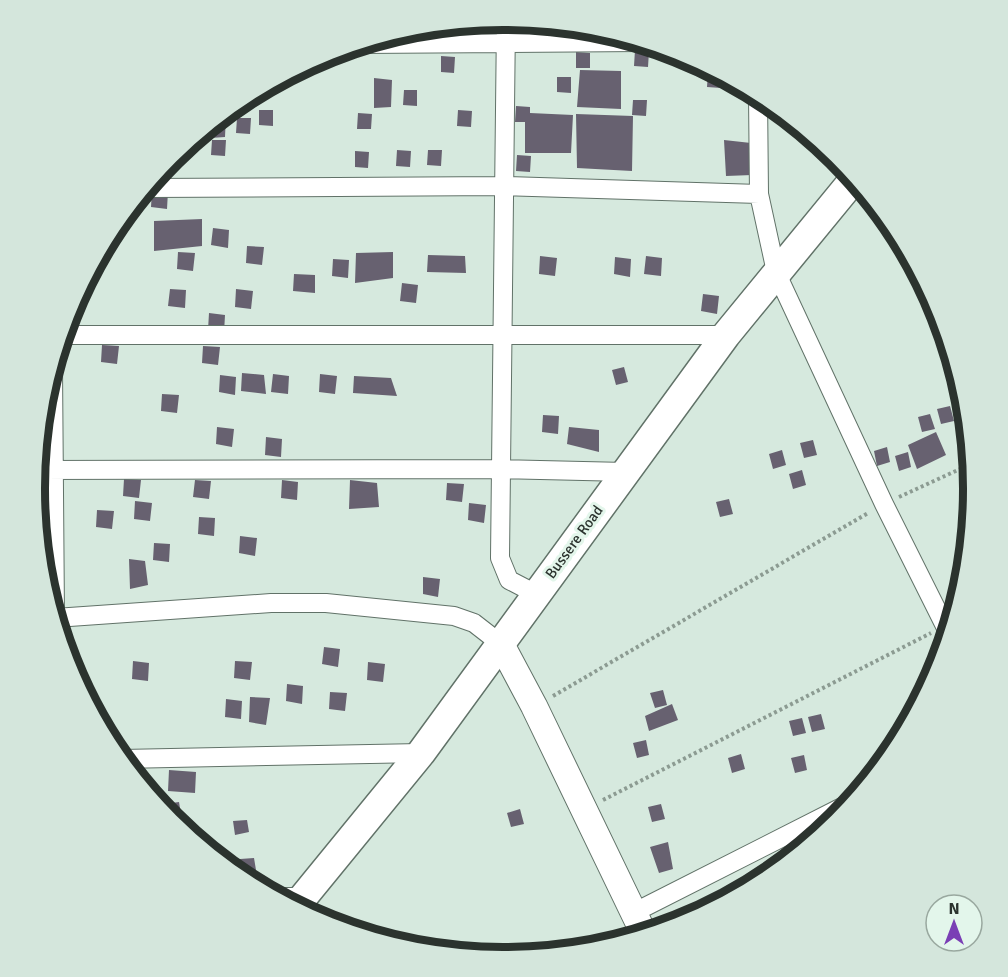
<svg xmlns="http://www.w3.org/2000/svg" width="1008" height="977" viewBox="0 0 1008 977" font-family="Signika,sans-serif">
<style>
.building{fill:#676170}
.lines{fill:none;stroke-linecap:round;stroke-linejoin:round}
.street-casing{stroke:#617268;stroke-width:20}
.secondary-casing{stroke:#617268;stroke-width:28}
.primary-casing{stroke:#617268;stroke-width:31}
.path{stroke:#8c9b92;stroke-width:4;stroke-dasharray:3 3;stroke-linecap:butt}
.street{stroke:#fff;stroke-width:18}
.secondary{stroke:#fff;stroke-width:26}
.primary{stroke:#fff;stroke-width:28}
.labels{text-anchor:middle;dominant-baseline:central;stroke-width:6;stroke-linejoin:round;paint-order:stroke}
.street-label{font-size:15px;fill:#2b332e;stroke:#e3f6eb}
.rim{fill:none;stroke:#2b332e;stroke-width:8}
</style>
<rect width="100%" height="100%" fill="#d6e9de"/>
<path class="building" d="M635,50l14,1 -1,16 -14,-1z
M576,52l14,1v15h-14z
M441,56l14,1 -1,16 -13,-1z
M308,64l-1,13 -13,-1v-4z
M580,70l41,1v38l-44,-2z
M708,72l13,3v13l-14,-1z
M557,77h14v16l-14,-1z
M374,78l18,2 -1,27 -17,1z
M404,90h13v16l-14,-1z
M633,100h14l-1,16 -14,-1z
M516,106l14,1v6l43,2 -2,38h-46v-31h-10z
M259,110h14v16l-14,-1z
M458,110l14,1 -1,16 -14,-1z
M358,113l14,1 -1,15h-14z
M224,114l2,1 -1,22 -15,1 1,-13z
M576,114l57,2 -1,55 -55,-3z
M237,118h14l-1,16 -14,-1z
M212,140h14l-1,16 -14,-1z
M724,140l27,3 1,32 -26,1z
M397,150l14,1 -1,16 -14,-1z
M428,150h14l-1,16 -14,-1z
M355,151l14,1 -1,16 -13,-1z
M517,155l14,1 -1,16 -14,-1z
M152,190l16,1 -1,18 -16,-2z
M202,219v27l-48,5v-30z
M213,228l16,2 -1,18 -17,-3z
M247,246l17,1 -2,18 -16,-2z
M178,252l17,1 -2,18 -16,-2z
M393,252v26l-38,5 1,-30z
M428,255l37,1 1,17 -39,-1z
M540,256l17,2 -2,18 -16,-2z
M646,256l16,2 -1,18 -17,-2z
M615,257l16,2 -1,18 -16,-3z
M333,259l16,1 -1,18 -16,-2z
M294,274l21,1v18l-22,-2z
M402,283l16,2 -2,18 -16,-2z
M170,289l16,1 -1,18 -17,-2z
M236,289l17,2 -2,18 -16,-2z
M703,294l16,2 -2,18 -16,-3z
M209,313l16,2 -1,18 -16,-3z
M102,345l17,1 -2,18 -16,-2z
M203,346l17,1 -2,18 -16,-2z
M624,367l4,15 -12,3 -4,-15z
M242,373l22,2 2,19 -25,-3z
M273,374l16,2 -1,18 -17,-2z
M320,374l17,2 -2,18 -16,-2z
M220,375l16,2 -1,18 -16,-3z
M354,376l37,2 6,18 -44,-3z
M162,394l17,1 -2,18 -16,-2z
M950,406l4,15 -13,3 -4,-15z
M930,414l5,15 -13,3 -4,-15z
M543,415l16,1 -1,18 -16,-2z
M217,427l17,2 -2,18 -16,-3z
M569,427l30,3v22l-32,-8z
M936,432l10,23 -29,14 -9,-24z
M266,437l16,2 -1,18 -16,-2z
M813,440l4,15 -13,3 -4,-15z
M887,447l3,15 -13,4 -3,-15z
M782,450l4,15 -13,4 -4,-15z
M908,452l3,15 -12,4 -4,-15z
M802,470l4,15 -13,4 -4,-15z
M124,479l17,1 -2,18 -16,-2z
M195,480l16,1 -2,18 -16,-2z
M282,480l16,2 -1,18 -16,-2z
M350,480l27,3 2,24 -30,2z
M447,483l17,1 -2,18 -16,-2z
M729,499l4,15 -13,3 -4,-15z
M135,501l17,2 -2,18 -16,-2z
M469,503l17,2 -2,18 -16,-3z
M97,510l17,1 -2,18 -16,-2z
M199,517l16,1 -1,18 -16,-2z
M240,536l17,2 -2,18 -16,-3z
M154,543l16,1 -1,18 -16,-2z
M129,559l16,2 3,24 -18,4z
M423,577l17,2 -2,18 -15,-3z
M324,647l16,2 -2,18 -16,-3z
M133,661l16,2 -1,18 -16,-2z
M235,661l17,1 -2,18 -16,-2z
M368,662l17,2 -2,18 -16,-2z
M287,684l16,2 -1,18 -16,-3z
M663,690l4,15 -12,3 -5,-15z
M330,692l17,1 -2,18 -16,-2z
M250,697l20,1 -4,27 -17,-3z
M226,699l16,2 -1,18 -16,-2z
M672,704l6,16 -29,11 -4,-15z
M821,714l4,15 -13,3 -4,-15z
M802,718l4,15 -13,3 -4,-15z
M646,740l3,15 -12,3 -4,-15z
M741,754l4,15 -13,4 -4,-15z
M804,755l3,15 -12,3 -4,-15z
M169,770l27,2 -1,21 -27,-2z
M179,802l2,12 -11,3 -5,-13z
M661,804l4,15 -13,3 -4,-15z
M520,809l4,15 -13,3 -4,-14z
M247,820l2,12 -14,3 -2,-14z
M668,842l5,27 -14,4 -9,-26z
M254,858l2,12 -15,3 -1,-14z"/>
<g class="lines">
<g class="street-casing">
<path id="street" d="M506,20l-6,538 9,22 27,14
M361,44l280,-2
M758,95l1,99
M147,188l357,-2 255,8 17,78 108,232 64,128
M63,335h663
M53,369l2,248
M37,470l465,-1 124,3
M55,618l216,-15h55l128,13 20,7 27,21
M122,759l299,-6
M278,897h25
M633,913l217,-110"/>
</g>
<g class="secondary-casing">
<path id="secondary" d="M501,644l33,62 110,228"/>
</g>
<g class="primary-casing">
<path id="primary" d="M296,906l125,-153 305,-418 128,-156"/>
</g>
<path class="path" d="M899,497l72,-33
M553,696l315,-183
M603,800l328,-167"/>
<use href="#street" class="street"/>
<use href="#secondary" class="secondary"/>
<use href="#primary" class="primary"/>
</g>
<g class="labels">
<g class="street-label">
<text transform="translate(574 542) rotate(-54)">Bussere Road</text>
</g>
</g>
<path d="M0 0H1008V977H0ZM503 30H505A458 458 0 0 1 963 488V489A458 458 0 0 1 505 947H503A458 458 0 0 1 45 489V488A458 458 0 0 1 503 30Z" fill="#d4e6dc" fill-rule="evenodd"/>
<path class="rim" d="M503 30H505A458 458 0 0 1 963 488V489A458 458 0 0 1 505 947H503A458 458 0 0 1 45 489V488A458 458 0 0 1 503 30Z"/>
<g transform="translate(954 923)"><circle r="28" fill="#e3f6eb" stroke="#99a89f" stroke-width="1.5"/>
<path d="M0-4.5L10 22L0 15L-10 22Z" fill="#7a3fb5"/>
<text y="-9" font-size="16" font-weight="bold" text-anchor="middle" fill="#2b332e">N</text>
</g>
</svg>
